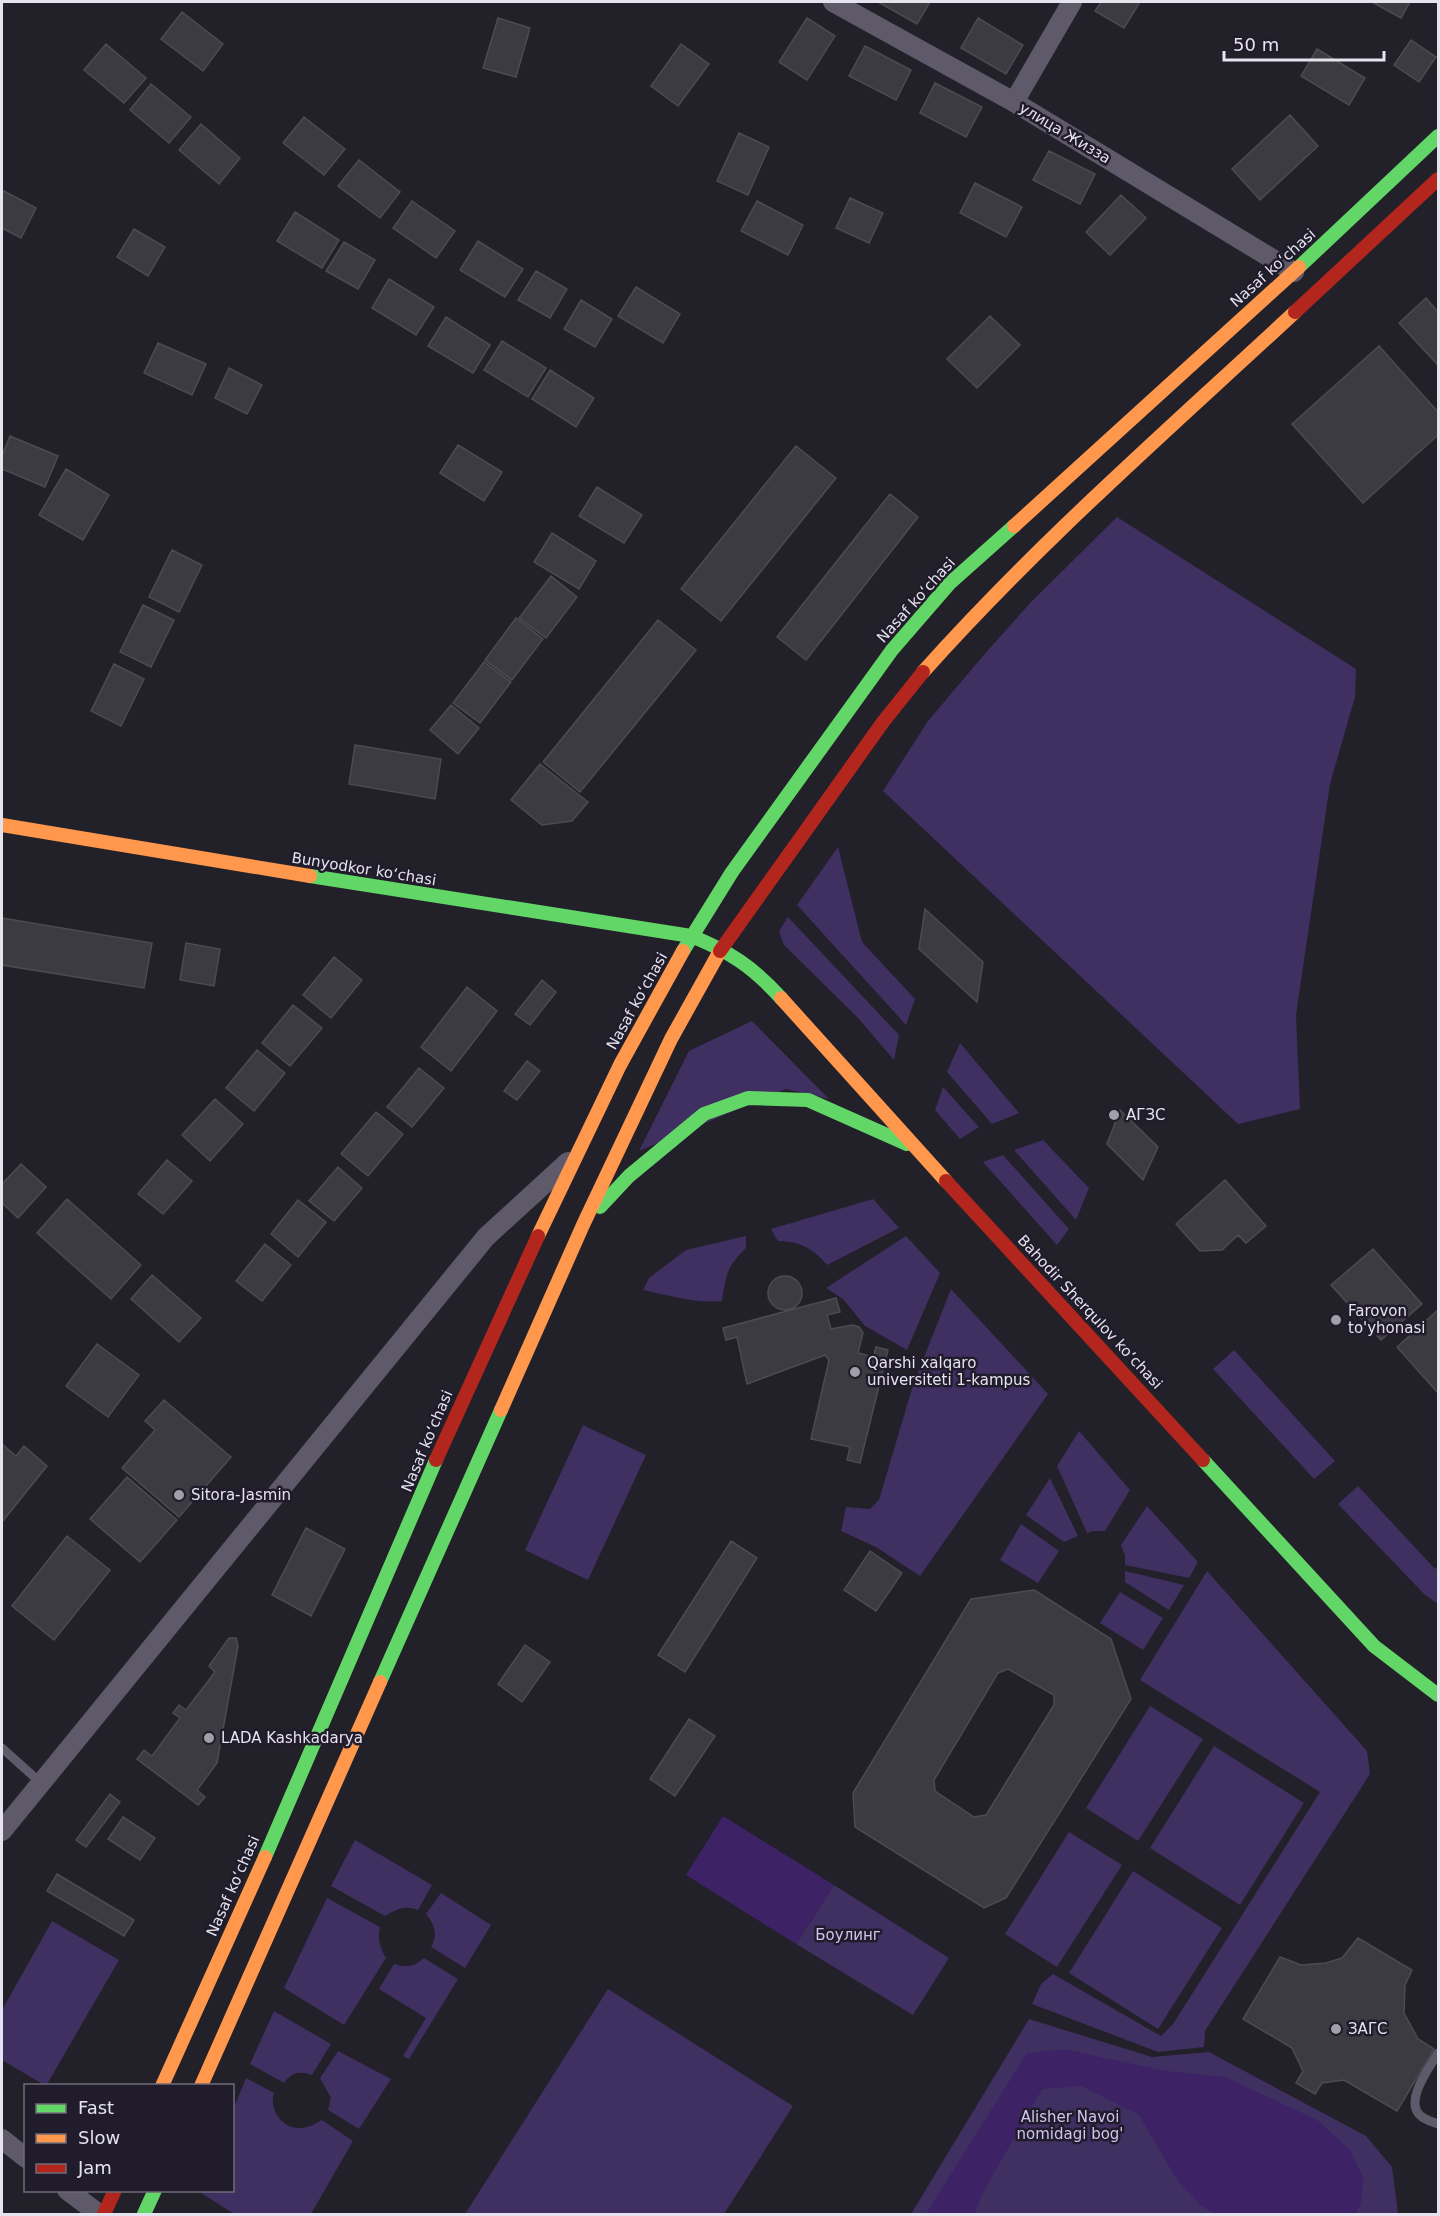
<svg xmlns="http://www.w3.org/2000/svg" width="1440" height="2216" viewBox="0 0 1440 2216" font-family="'DejaVu Sans',sans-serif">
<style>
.green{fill:#402f61}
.water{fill:#3d2266}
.building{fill:#3c3b41;stroke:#4d4b52;stroke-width:1.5;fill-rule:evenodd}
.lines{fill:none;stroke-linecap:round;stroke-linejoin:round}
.lane{stroke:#5f5a6a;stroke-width:9}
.street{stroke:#5f5a6a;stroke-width:20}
.fast{stroke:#63d668;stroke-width:14}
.slow{stroke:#ff974d;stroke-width:14}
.jam{stroke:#b3261e;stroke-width:14}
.poi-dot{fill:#a19fa8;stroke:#211c2c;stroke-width:2}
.labels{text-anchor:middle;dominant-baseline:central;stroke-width:5;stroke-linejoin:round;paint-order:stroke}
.street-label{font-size:15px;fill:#e5e3ed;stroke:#211c2c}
.poi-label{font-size:15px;fill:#e5e3ed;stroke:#211c2c;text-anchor:start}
.park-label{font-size:15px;fill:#d0c4ef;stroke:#211c2c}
</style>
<rect width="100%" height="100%" fill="#222028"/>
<path class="green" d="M1117,517l239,152 -1,28 -25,87 -34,231 4,94 -62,15 -355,-333 45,-70 54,-64 49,-55z
M838,847l24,95 53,57 -9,26 -109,-120z
M788,917l111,118 -5,25 -35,-41 -75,-74 -5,-14z
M752,1021l77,78 -43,-10 -147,62 50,-100z
M960,1043l59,70 -27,11 -45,-52z
M943,1087l36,40 -19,12 -25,-29z
M1043,1140l46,48 -13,32 -62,-70z
M1003,1155l66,74 -12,16 -74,-83z
M873,1199l26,29 -72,37c-13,-16 -27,-24 -49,-24l-7,-12z
M746,1236v12c-19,19 -20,26 -24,53 -26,3 -53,-6 -79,-11l6,-12 37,-28z
M906,1236l34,37 -33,77 -42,-24 -22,-27 -17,-11z
M951,1289l97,105 -128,182 -44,-29 -35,-16 5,-24 24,2 9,-9 34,-115z
M1234,1350l101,111 -21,18 -101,-110z
M583,1425l63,30 -58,125 -63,-30z
M1079,1431l51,59 -25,41h-12l-6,2 -30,-67z
M1050,1478l28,58 -14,6 -38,-27z
M1358,1486l77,83 3,-3v38l-14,-10 -86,-90z
M1147,1506l51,56 -9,16 -64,-13v-9l-4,-11z
M1021,1524l38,27 -21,32 -38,-23z
M1125,1571l59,14 -15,25 -44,-28z
M1207,1571l160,180 3,23 -165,257 -1,16 -46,5 -126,-48 9,-20 12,-10 108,62 12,-12 147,-232 -180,-112z
M1120,1592l43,26 -20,32 -43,-27z
M1150,1706l53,33 -65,102 -52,-33z
M1214,1746l90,57 -64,102 -90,-57z
M1069,1832l53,33 -65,102 -52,-33z
M355,1840l77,45 -14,25c-13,-5 -21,-1 -33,6l-54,-30z
M1133,1871l89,57 -64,101 -89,-56z
M834,1885l115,73 -36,57 -117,-71z
M441,1893l50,32 -26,43 -34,-21c7,-12 4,-22 -5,-33z
M327,1898l53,29c-3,12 0,21 6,31l-42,67 -60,-37z
M52,1921l67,39 -73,126 -44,-26v-50z
M424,1958l34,21 -49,80 -6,-3 23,-38 -47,-29 15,-25c13,4 19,3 30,-6z
M608,1989l185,117 -69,108h-259z
M274,2011l57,33 -19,31c-12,-4 -20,-3 -28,8l-34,-19z
M1029,2019l123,38 57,-5 157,84 26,31 6,47h-487z
M338,2051l53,28 -32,50 -31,-19 3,-12 -11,-20z
M246,2078l28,15c-5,15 7,35 24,35 8,1 17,-4 24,-8l31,21 -42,73h-77l-36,-23 34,-1 1,-80z"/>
<path class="water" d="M723,1816l111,69 -38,59 -110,-69z
M1064,2049l101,22 60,6 92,43 33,30 13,28 -2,26 -6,10h-140l-15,-9 -24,-27 -37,-63 -58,-29 -39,3 -60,105 -7,20h-49l101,-161z"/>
<path class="building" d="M878,2h52l-13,22z
M1101,2h39l-16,26 -29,-17z
M1372,2h38l-9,16z
M182,12l41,32 -20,27 -42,-32z
M498,18l32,10 -14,49 -33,-9z
M807,18l28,18 -28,44 -28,-18z
M978,18l45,27 -17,29 -45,-26z
M1411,40l25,17 -17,25 -25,-17z
M106,44l40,34 -22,25 -40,-33z
M681,44l28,20 -31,42 -27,-20z
M865,46l46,24 -15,30 -47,-24z
M1317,49l48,29 -16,27 -48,-29z
M935,83l47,24 -16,30 -46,-24z
M151,84l40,33 -22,26 -39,-33z
M1290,115l28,31 -58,54 -28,-31z
M304,117l41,32 -21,26 -41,-32z
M201,124l39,34 -21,26 -40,-34z
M739,133l30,14 -21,48 -31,-14z
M1049,151l46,23 -15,30 -47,-24z
M359,160l41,32 -20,26 -42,-32z
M975,183l47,24 -16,30 -46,-24z
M2,190l34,18 -15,30 -19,-10z
M1121,195l25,23 -36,37 -24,-23z
M850,198l33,15 -14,30 -33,-15z
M412,201l43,30 -19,27 -43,-30z
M757,201l46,24 -15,30 -47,-24z
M295,212l44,28 -17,28 -45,-27z
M134,229l31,18 -17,29 -31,-19z
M478,241l45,28 -18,28 -45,-27z
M344,242l31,18 -17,29 -32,-18z
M536,271l31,18 -17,29 -32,-18z
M389,279l45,28 -18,28 -44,-27z
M636,287l44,27 -17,29 -45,-27z
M1426,298l12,14v53l-39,-42z
M581,300l31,19 -17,28 -31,-18z
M990,316l30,29 -43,43 -30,-29z
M446,317l44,28 -17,28 -45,-27z
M502,341l44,27 -18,29 -44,-27z
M158,343l48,21 -14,31 -48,-22z
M1379,346l59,66v23l-75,68 -71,-79z
M229,368l33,17 -15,29 -32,-16z
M550,370l44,28 -18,29 -44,-28z
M10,436l48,20 -13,31 -43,-18v-13z
M458,445l44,27 -18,29 -44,-28z
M796,446l40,32 -115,143 -40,-32z
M66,469l43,26 -26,45 -44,-25z
M597,487l45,28 -18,28 -45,-27z
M890,494l28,23 -112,143 -29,-23z
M552,533l44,28 -17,28 -45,-27z
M172,550l30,15 -23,47 -30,-15z
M551,576l26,21 -31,41 -27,-20z
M143,605l31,15 -23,47 -31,-15z
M516,618l27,21 -31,41 -27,-20z
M658,620l38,30 -116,142 -37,-30z
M484,662l27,20 -31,41 -27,-20z
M114,664l30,15 -23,47 -30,-15z
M451,705l28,23 -21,26 -28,-24z
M355,745l86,14 -6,40 -86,-15z
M540,764l48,38 -16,19 -30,4 -31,-25z
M925,909l58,53 -6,40 -58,-53z
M2,918l150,25 -8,45 -142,-23z
M186,943l34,6 -6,37 -34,-6z
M334,957l28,23 -31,38 -28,-23z
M542,980l14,12 -26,33 -15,-11z
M467,987l30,24 -46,60 -30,-24z
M293,1005l29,23 -32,38 -28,-23z
M257,1050l28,23 -31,38 -28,-23z
M527,1061l13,10 -23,29 -13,-9z
M419,1068l25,20 -32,39 -25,-20z
M215,1099l28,25 -33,37 -28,-26z
M1120,1110l38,37 -15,33 -36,-36z
M376,1112l27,22 -35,42 -27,-22z
M167,1160l25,21 -29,33 -25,-20z
M21,1164l25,23 -28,31 -16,-15v-19z
M338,1167l24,21 -28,33 -25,-20z
M1225,1180l41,46 -20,17 -8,-8 -16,15 -22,1 -24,-27z
M67,1199l74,66 -30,34 -74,-66z
M298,1200l28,22 -28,35 -27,-23z
M265,1244l26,21 -29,36 -26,-20z
M1373,1249l49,55 -41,36 -50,-55z
M152,1275l49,43 -22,24 -48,-43z
M768 1293a17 17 0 1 1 34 0a17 17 0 1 1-34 0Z
M836,1298l4,14 -13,3 4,14 21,-4 7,2 4,6 -5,20 15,4 3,-10 12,3 -28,113 -13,-3 3,-13 -39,-8 18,-79 -4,-5 -78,29 -10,-47 -11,3 -3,-12z
M1438,1310v83l-41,-46z
M97,1344l42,31 -31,42 -42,-31z
M164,1400l67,57 -52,60 -57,-49 33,-38 -10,-9z
M2,1444l14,12 8,-10 23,20 -45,56z
M127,1477l50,43 -37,42 -50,-43z
M306,1528l39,21 -34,67 -39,-21z
M67,1536l43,34 -56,70 -42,-34z
M731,1541l26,17 -72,114 -27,-17z
M870,1551l32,22 -26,38 -32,-21z
M1034,1590l77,49 20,60 -125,199 -22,10 -129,-81 -2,-34 118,-194zM1008,1669l46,26v10l-68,110 -12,2 -39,-26 -1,-11 64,-107z
M229,1638h7l2,8 -21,117 -20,27 8,7 -7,8 -61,-46 7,-9 8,6 28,-38 -7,-5 6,-8 7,5 29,-38 -6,-6z
M525,1645l25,17 -28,40 -24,-18z
M689,1719l26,17 -40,60 -25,-17z
M110,1794l10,8 -34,45 -10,-7z
M123,1817l32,21 -15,22 -32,-21z
M57,1874l77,46 -10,16 -77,-45z
M1358,1938l54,32 -7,15 -1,28 14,26 16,10 -37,62 -53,-31 -22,3 -7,11 -19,-11 7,-12 -11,-23 -49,-29 37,-62 21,8 25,-2 16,-5z"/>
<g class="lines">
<path class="lane" d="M2,1748l39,35
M1438,2053c-8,14 -35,49 -17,63 4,4 12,6 17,8"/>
<path class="street" d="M833,2l181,100 280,170
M1014,102l58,-100
M2,1831l484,-594 82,-75
M2,2139l24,19
M67,2190l32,24"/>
<path class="fast" d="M1299,267l139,-131
M310,876l381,60c38,15 62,31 90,62
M683,951l49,-79 160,-222 58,-67 64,-57
M600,1207l29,-31 75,-62 44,-16 60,2 99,44
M1203,1460l171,186 64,49
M380,1682l121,-272
M265,1857l171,-397
M144,2214l11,-24"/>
<path class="slow" d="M1014,526l285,-259
M923,672c115,-129 246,-243 372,-360
M2,825l308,51
M781,998l165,183
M538,1236l82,-171 63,-114
M501,1410l82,-185 88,-186 49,-88
M162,2086l103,-229
M201,2086l179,-404"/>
<path class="jam" d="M1295,312l143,-133
M720,951l163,-229 40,-50
M946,1181l257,279
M436,1460l102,-224
M104,2214l11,-24"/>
</g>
<g class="poi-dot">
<circle cx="1114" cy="1115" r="6"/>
<circle cx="1336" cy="1320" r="6"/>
<circle cx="855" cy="1372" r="6"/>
<circle cx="179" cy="1495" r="6"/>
<circle cx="209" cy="1738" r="6"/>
<circle cx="1336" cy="2029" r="6"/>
</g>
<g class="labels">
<g class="street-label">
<text transform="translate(1065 133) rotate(31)">улица Жизза</text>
<text transform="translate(1273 268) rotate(-42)">Nasaf ko‘chasi</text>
<text transform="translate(916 600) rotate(-48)">Nasaf ko‘chasi</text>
<text transform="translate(364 869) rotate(9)">Bunyodkor koʻchasi</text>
<text transform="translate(637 1001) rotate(-61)">Nasaf ko‘chasi</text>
<text transform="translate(1090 1312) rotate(47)">Bahodir Sherqulov ko‘chasi</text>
<text transform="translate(427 1441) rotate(-67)">Nasaf ko‘chasi</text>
<text transform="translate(233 1886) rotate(-66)">Nasaf ko‘chasi</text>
</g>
<g class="poi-label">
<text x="1126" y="1115">АГЗС</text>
<text x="1348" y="1311">Farovon<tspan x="1348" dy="17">to'yhonasi</tspan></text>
<text x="867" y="1363">Qarshi xalqaro<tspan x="867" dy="17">universiteti 1-kampus</tspan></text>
<text x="191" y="1495">Sitora-Jasmin</text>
<text x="221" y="1738">LADA Kashkadarya</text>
<text x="1348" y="2029">ЗАГС</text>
</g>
<g class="park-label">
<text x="848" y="1935">Боулинг</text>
<text x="1070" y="2117">Alisher Navoi<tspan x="1070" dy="17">nomidagi bog'</tspan></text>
</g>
</g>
<rect width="1440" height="2216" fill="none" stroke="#e5e3ed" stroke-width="6"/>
<rect x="24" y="2084" width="210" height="108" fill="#211c2c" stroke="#6f6c79" stroke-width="1.5"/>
<rect x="36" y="2104" width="30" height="9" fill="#63d668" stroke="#6f6c79" stroke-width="1.5"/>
<text x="78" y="2114" font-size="18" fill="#e5e3ed">Fast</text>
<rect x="36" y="2134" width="30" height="9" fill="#ff974d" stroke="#6f6c79" stroke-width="1.5"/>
<text x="78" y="2144" font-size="18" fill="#e5e3ed">Slow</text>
<rect x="36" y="2164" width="30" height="9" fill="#b3261e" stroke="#6f6c79" stroke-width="1.5"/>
<text x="78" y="2174" font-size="18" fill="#e5e3ed">Jam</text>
<path d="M1224 51v9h160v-9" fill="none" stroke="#e5e3ed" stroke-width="3"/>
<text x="1233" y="51" font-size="18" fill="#e5e3ed" stroke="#211c2c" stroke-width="4.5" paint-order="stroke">50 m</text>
</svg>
